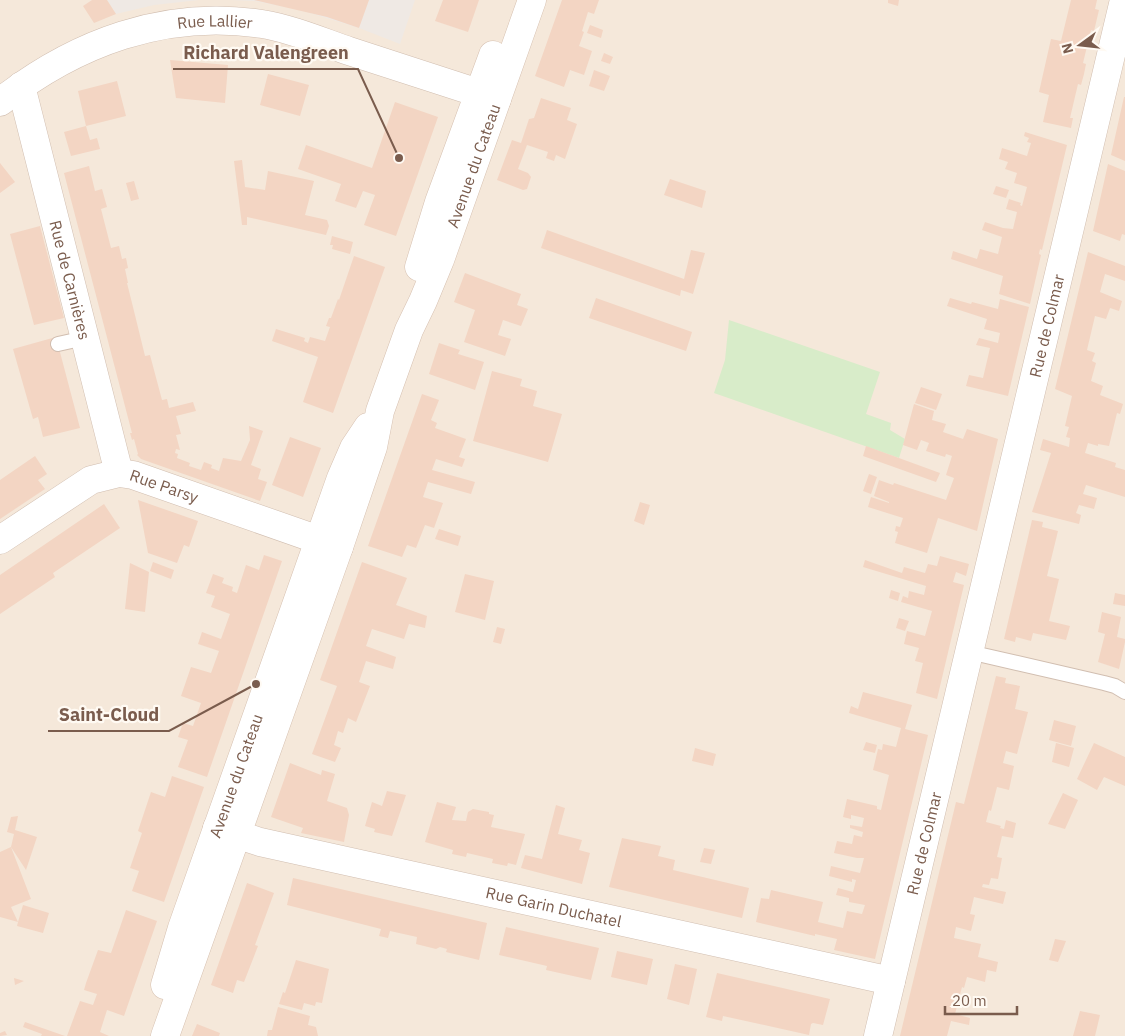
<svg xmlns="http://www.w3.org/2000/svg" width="1125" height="1036" viewBox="0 0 1125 1036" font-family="'IBM Plex Sans',sans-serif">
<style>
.residential{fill:#f5e8da}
.industrial{fill:#efe9e4}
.green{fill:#d8ecc9}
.building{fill:#f3d5c3}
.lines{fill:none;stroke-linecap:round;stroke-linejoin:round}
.service-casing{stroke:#d1beb0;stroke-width:16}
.minor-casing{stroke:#d1beb0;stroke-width:29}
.secondary-casing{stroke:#d6c0b0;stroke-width:29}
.service{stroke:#fff;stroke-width:14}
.minor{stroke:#fff;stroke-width:28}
.secondary{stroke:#fff;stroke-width:28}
.labels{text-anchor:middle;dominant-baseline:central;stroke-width:4.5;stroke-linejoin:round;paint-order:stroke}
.street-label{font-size:16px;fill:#7a5c4d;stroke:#fffaf3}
.leader{fill:none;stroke:#7a5c4d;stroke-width:2}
.callout-dot{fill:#7a5c4d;stroke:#fffaf3;stroke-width:2}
.callout-label{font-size:18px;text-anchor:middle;font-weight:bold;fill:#7a5c4d;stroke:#fffaf3;stroke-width:4.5;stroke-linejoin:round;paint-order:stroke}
</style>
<rect width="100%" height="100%" fill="#fdf6ec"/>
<path class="residential" d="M0,0h1125v1036h-1125z"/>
<path class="industrial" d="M107,0h92l-45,5 -38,9z
M230,0h185l-15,44 -41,-16 -62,-19 -43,-8z"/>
<path class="green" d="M729,320l151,52 -14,42 25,9 -1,7 15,9 -6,19 -185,-65 11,-33z"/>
<path class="building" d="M92,0h15l9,14 -22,9 -11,-17z
M254,0h115l-10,28 -32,-11z
M443,0h36l-11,32 -33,-11z
M562,0h37l-5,14 -6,-2 -6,19 2,1 -5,14 13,5 -8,24 -14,-5 -6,17 -29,-11z
M888,0h11l-1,6 -10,-3z
M1071,0h26l-2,9 4,1 -5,21 -3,-1 -8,33 3,1 -2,10 -3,11 -3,-1 -8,34h3l-2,10 -28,-6 6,-27 -10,-3 12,-53 10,2z
M590,25l13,5 -2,8 -14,-5z
M604,53l9,4 -3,7 -9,-3z
M170,60l58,5 -3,38 -49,-5z
M594,70l16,6 -6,15 -15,-5z
M268,74l41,11 -9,31 -40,-11z
M117,81l9,35 -40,10 -8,-35z
M1124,97h1v64l-14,-6z
M541,98l30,10 -4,12 10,4 -12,35 -9,-4 -2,6 -8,-3 2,-6 -21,-7 -9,24 10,4 3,4 -4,12 -4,1 -26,-10 15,-40 9,3 8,-24 5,-1z
M395,102l43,15 -42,119 -32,-11 11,-30 -12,-4 -7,17 -21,-7 6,-17 -43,-15 8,-24 66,23z
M86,126l4,14 7,-2 3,11 -29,7 -7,-24z
M1025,132l42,13 -25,105 -2,-1 -1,5 2,1 -11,49 -31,-10 4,-18 -52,-17 2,-8 24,8 3,-10 18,5 4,-17 -20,-7 3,-8 18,6 10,1 4,-17 -11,-3 3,-10 12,4 -1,2 2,1 5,-19 -13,-4 3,-10 -12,-4 3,-7 -9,-3 3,-11 25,8 4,-13 -4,-1 2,-4 -5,-2z
M242,160l3,27 20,3 3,-19 46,10 -9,34 22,5 2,6 -3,9 -79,-18v8h-5l-8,-64z
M0,163l15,19 -15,11z
M1108,164l17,7v64l-3,-1 -2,7 -27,-10z
M89,166l6,25 7,-2 5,18 -6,2 10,39 8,-2 3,13 4,-1 2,10 -3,1 3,14h-1l6,24 12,49 5,-1 12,45 5,-1 2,9 24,-6 3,9 -20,5 5,18 -5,1 4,15 -4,-1 -1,4 3,1 -1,4 13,5 -1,3 12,4 3,-8 8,3 -1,3 8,3 4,-13 18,3 9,-21 -1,-14 14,5 -12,34 10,4 -3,10 9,3 -7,19 -119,-42 -4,-4 1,-1 -4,-15 -2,1 -2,-7h2l-68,-260z
M670,179l36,12 -4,17 -38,-13z
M134,181l5,18 -8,2 -5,-18z
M996,186l13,4 -3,8 -13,-4z
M40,226l24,92 -30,7 -24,-91z
M547,230l137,49 7,-29 14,3 -12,41 -12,-4 -1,6 -139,-48z
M332,236l21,6 -3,12 -18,-5 1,-4h-3z
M1088,252l37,14v15l-20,-7 -5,18 22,9 -3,10 -9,-3 -4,11 -11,-3 -8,34 8,3 -3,8 4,2 -5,18 12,5 -3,9 23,9 -3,10 -3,-1 -8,33 -11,-2v2l-10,-3 -3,10 31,10 -1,4 10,3v27l-39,-12 -3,9 14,4 -3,11 -15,-4 -3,8 5,2 -2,9 -47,-12 19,-59 -11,-3 3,-11 26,8 1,-9 -4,-1 3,-10 -4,-1 7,-30 -17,-7z
M354,256l31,11 -52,146 -30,-11 15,-45 -46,-16 4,-12 29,9 -1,3 4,2 2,-6 15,4 5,-14 -4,-1 3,-8h2l7,-19 1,1z
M465,273l56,21 -4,11 11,4 -7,17 -18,-6 -5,15 13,4 -6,17 -41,-14 11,-32 -21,-8z
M596,298l96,34 -6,19 -97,-33z
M950,298l21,6 1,-2 26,7 2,-10 29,8 -21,89 -42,-10 3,-11 14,3 7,-30 -14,-3 3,-7 19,5 2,-10 -16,-4 3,-10 -40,-13z
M56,337l24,91 -37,9 -5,-20 -5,2 -20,-70z
M439,343l21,7 -2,4 26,8 -9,28 -46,-16z
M492,371l30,8 -2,7 17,5 -4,15 29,8 -14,48 -75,-21z
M921,387l21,7 -6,16 -21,-7z
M422,394l17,6 -8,20 6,3 -2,5 31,11 -7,18 6,2 -3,8 -26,-8 -4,11 43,12 -4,12 -43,-12 -5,15 20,6 -9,25 -9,-3 -9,23 -9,-3 -5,12 -34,-11z
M914,404l20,7 -2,9 14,4 -3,8 20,7 4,-10 31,10 -21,92 -39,-13 -11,35 -32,-10 3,-11 -3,-1 1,-5 4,1 3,-9 -35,-11 3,-10 18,6v-1l-15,-6 5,-16 14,5 1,-2 52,17 8,-22 -8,-3 6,-19 -6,-2 -1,3 -19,-6 3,-8 -8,-3 -4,10 -14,-5z
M290,437l31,11 -18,49 -31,-12z
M866,446l74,27 -4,9 -73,-26z
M35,456l12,18 -9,6 7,9 -45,30v-39z
M869,474l8,3 -6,17 -8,-3z
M138,500l60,21 -9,26 -5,-2 -7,18 -29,-10z
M640,502l10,3 -6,20 -10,-4z
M104,504l16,24 -67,45 2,4 -55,37v-39z
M1032,520l11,2 -1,5 16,4 -11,45 12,3 -10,42 21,5 -4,14 -33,-7 -2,8 -15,-4 -1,5 -11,-3z
M439,529l22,7 -3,10 -23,-7z
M264,555l18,6 -75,216 -29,-10 10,-27 -10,-3 5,-14 10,3 8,-23 -20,-7 10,-29 20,6 8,-22 -21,-7 4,-12 19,7 9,-25 -19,-7 4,-11 -9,-3 7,-19 11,4 -2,5 11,4 -1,4 5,2 9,-28 13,5z
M940,556l29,8 -3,12 -10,-4 -3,10 11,3 -27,114 -21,-6 7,-30 -8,-2 4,-13 -15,-4 3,-13 18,5 7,-25 -31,-9 2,-6 5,2 1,-7 15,4 2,-9 -63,-19 2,-7 37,13 2,-6 21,6 3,-9 9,2z
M153,562l21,8 -3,9 -21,-8z
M362,562l45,16 -11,27 31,11 -2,12 -16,-4 -5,15 -32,-10 -6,17 30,11 -3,12 -27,-8 -7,21 11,4 -14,36 -8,-4 -5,15 -5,-2 -4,14 7,3 -6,14 -23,-8 25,-68 -17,-6z
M130,563l19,9 -4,40 -20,-3z
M465,574l29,7 -9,39 -30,-8z
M891,590l9,3 -2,8 -9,-3z
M1115,593l10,2v11l-12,-2z
M1102,612l19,5 -4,20 8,2v3l-6,27 -21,-7 7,-28 -7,-2z
M899,618l10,3 -4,10 -9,-3z
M497,627l8,2 -4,15 -8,-2z
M996,676l10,2 -1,5 15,3 -5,23 13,3 -11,42 -11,-3 -3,12 11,3 -5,24 -12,-3 -6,24 -2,-1 -3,12 15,4 -1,2 4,1 2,-9 10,3 -3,15 -11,-2 -5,21 5,1 -4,21 -7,-1 -2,7 -6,-1 -1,3 24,5 -3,12 -29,-7 -4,17 5,1 -4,16 -15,-4 -2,11 27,6 -3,13 20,5 -2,10 -9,-2 -2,12 -18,-5 -3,11 -2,-1 -7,27 15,4 -1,7 -18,-4 -4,15h-47l56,-234 8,2z
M863,692l49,13 -7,24 23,6 -53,224 -41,-9 3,-11 -22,-5v2l-59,-14 5,-24 8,1 2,-9 52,12 -5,20 25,6 4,-17 15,3 3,-9 -16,-3v-4l-13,-3 2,-7 15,4 3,-12 -4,-1v3l-23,-6 2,-10 29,7 4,-15h-7l-23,-5 3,-12 15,3 2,-9 8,2 1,-5 -13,-4v-3l12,2 2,-9 -13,-3v4l-8,-2 4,-18 30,7v3l4,1 8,-35 -16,-5 5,-21 4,1 1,-6 13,3 5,-19 -52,-15 2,-7 7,3z
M1054,720l22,6 -5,20 -22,-6z
M866,742l11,3 -2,8 -12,-3z
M1056,743l18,5 -5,19 -17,-5z
M1094,743l31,14v29l-21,-9 -7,13 -20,-11z
M695,748l21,6 -3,12 -21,-5z
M290,763l31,12 1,-5 13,4 -8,27 20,7 2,7 -5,27 -43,-9 2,-5 -32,-11z
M172,776l32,11 -40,115 -32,-11 7,-20 -9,-3 12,-35 -4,-2 13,-39 14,5z
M387,791l19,4 -14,41 -18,-4 1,-3 -10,-3 7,-24 10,4z
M1063,793l15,7 -13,29 -17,-5z
M437,802l19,5 -4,13 14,1 2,-9 5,-3 16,3v2l5,1 -3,12 34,7 -9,31 -8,-2 -1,3 -15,-3 1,-4 -26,-6 -1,4 -14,-3 1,-4 -28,-8z
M556,805l9,3 -7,26 24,6 -3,10 11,3 -8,31 -61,-16 4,-13 17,4z
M18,816l-3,14 22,7 -11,33 -15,-23 20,52 -20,8 7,15 5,-17 26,8 -6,20 -26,-7 1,-4 -18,-5v-65l11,-5 3,-13 -7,-2 4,-15z
M622,838l39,8 -3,10 17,4 -2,10 76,18 -7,30 -133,-31z
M704,848l11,2 -4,14 -11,-2z
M293,878l194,45 -8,37 -33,-8 1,-3 -7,-2 -4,2 -20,-5 1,-7 -27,-6 -2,7 -9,-2 2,-7 -94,-24z
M247,883l27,10 -19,52 3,1 -14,36 -7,-2 -4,13 -22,-8z
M126,910l31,11 -33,95 -17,-6 -7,22 9,4h-42l13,-35 13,4 4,-11 -13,-4 2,-7 12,-33 13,3z
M506,927l93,21 -8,32 -45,-10 1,-4 -48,-11z
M1055,939l11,2 -8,21 -9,-2z
M617,951l36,8 -6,26 -36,-8z
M296,960l33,9 -7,34 -6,-1 -1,4 -11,-3 -2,7 -23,-6 4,-12 2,1z
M675,964l22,5 -8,36 -22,-6z
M717,973l113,26 -7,26 -10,-2 -2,1 -2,11 -86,-19 -1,5 -16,-4z
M14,978l10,3 -9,4z
M278,1007l32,9 -2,9 8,2 2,9h-51l1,-6h4z
M1080,1011l20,4 -5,21h-22z
M25,1022l40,14h-24l1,-2 -19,-7z
M197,1024l23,9 -1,3h-27z
M5,1031l2,4 -7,1v-3z"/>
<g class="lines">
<g class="service-casing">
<path id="service" d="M58,344l27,-6
M969,652l135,31 11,3 10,6"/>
</g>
<g class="minor-casing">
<g id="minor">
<path id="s1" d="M21,86l98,387"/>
<path id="s2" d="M0,102c75,-59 165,-93 262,-78 30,5 58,17 87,27 49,16 99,32 148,48"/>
<path id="s3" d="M0,540l91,-60 28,-7 14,2 206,72"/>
<path id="s4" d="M217,828l43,14 631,139"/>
<path id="s5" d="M878,1036l246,-1036"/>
</g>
</g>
<g class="secondary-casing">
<g id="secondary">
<path d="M419,267l20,-65 54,-147"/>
<path id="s6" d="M165,985l17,-57 159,-450 13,-30 14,-21"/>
<path id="s7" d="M165,1036l174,-489 34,-100 7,-36 29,-81 14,-29 17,-41 92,-260"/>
</g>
</g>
<use href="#service" class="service"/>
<use href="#minor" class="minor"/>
<use href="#secondary" class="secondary"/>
</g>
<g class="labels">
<g class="street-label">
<text stroke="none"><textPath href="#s2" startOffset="234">Rue Lallier</textPath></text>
<text stroke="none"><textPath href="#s7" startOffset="924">Avenue du Cateau</textPath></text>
<text stroke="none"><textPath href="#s1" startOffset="200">Rue de Carnières</textPath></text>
<text stroke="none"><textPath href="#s5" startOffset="730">Rue de Colmar</textPath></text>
<text stroke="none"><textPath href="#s3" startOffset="185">Rue Parsy</textPath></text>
<text stroke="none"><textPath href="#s6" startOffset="221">Avenue du Cateau</textPath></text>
<text stroke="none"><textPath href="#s5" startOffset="198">Rue de Colmar</textPath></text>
<text stroke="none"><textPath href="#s4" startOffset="346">Rue Garin Duchatel</textPath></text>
</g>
</g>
<path class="leader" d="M399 158L358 69H173M256 684L169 731H48"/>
<g class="callout-dot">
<circle cx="399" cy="158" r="5"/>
<circle cx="256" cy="684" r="5"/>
</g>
<g class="callout-label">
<text x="266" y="59">Richard Valengreen</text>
<text x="109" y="721">Saint-Cloud</text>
</g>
<g transform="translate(1080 45) rotate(255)" stroke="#fffaf3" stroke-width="4" paint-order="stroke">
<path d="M0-4L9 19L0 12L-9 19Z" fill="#7a5c4d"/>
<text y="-8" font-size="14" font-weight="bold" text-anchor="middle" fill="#7a5c4d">N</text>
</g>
<path d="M945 1006v8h72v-8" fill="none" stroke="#7a5c4d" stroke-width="2.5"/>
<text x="952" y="1006" font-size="15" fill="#7a5c4d" stroke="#fffaf3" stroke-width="4" paint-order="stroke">20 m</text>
</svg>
